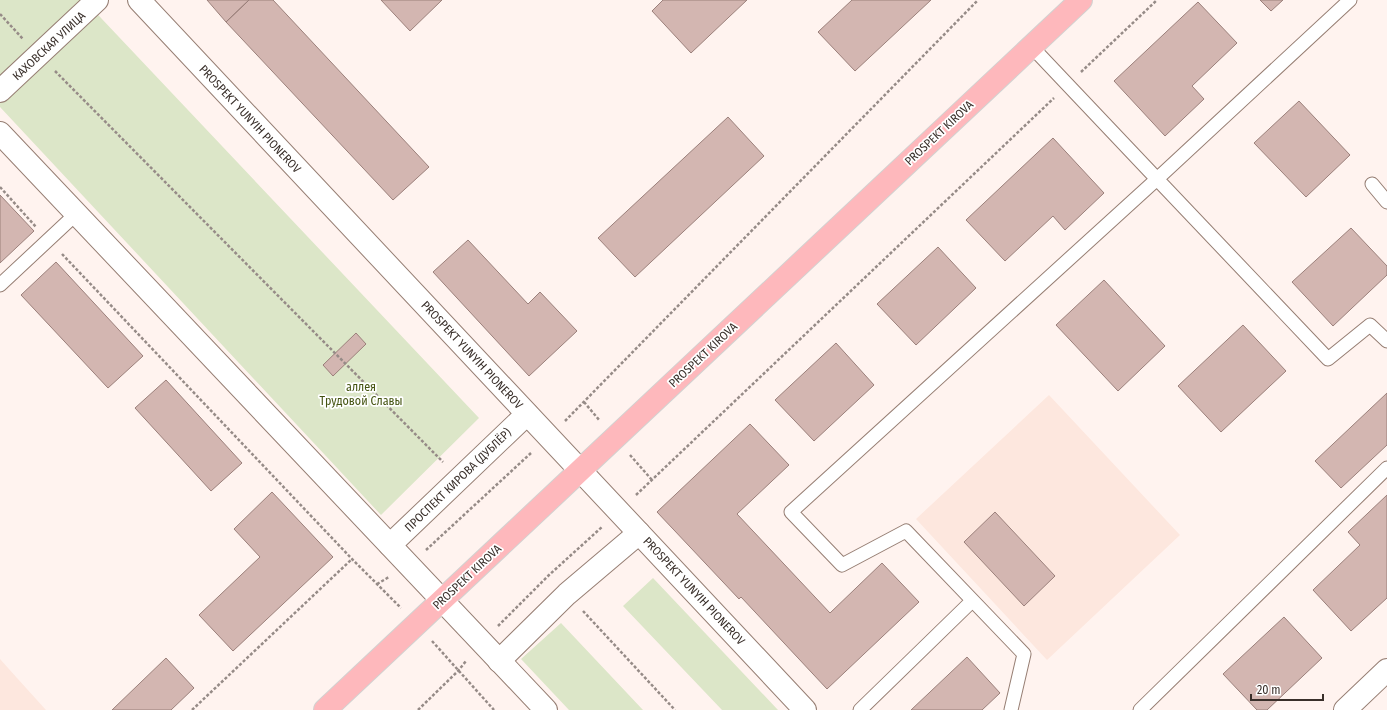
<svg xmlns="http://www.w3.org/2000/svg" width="1387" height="710" viewBox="0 0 1387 710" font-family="'Fira Sans Condensed',sans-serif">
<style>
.built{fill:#fde7de}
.green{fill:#dce6c8}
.building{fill:#d3b6b1;stroke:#9b807b}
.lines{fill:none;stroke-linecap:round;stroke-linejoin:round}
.lane-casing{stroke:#967e73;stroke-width:15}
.street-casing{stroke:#967e73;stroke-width:24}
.secondary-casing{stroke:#967e73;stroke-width:24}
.primary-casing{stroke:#d3d1d0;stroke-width:24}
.path{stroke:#968b87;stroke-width:2.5;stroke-dasharray:3 2;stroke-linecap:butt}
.lane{stroke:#fff;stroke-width:13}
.street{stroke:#fff;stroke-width:22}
.secondary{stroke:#fff;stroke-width:22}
.primary{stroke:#feb8bc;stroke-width:22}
.labels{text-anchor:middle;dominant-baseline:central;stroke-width:3.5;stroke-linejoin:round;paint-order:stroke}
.street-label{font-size:12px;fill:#392f2a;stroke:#fff}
.park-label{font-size:12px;fill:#455412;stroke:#fff}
</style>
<rect width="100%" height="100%" fill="#fff3ef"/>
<path class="built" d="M1049,395l131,140 -133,125 -131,-141z
M0,659l17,19 29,32h-46z"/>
<path class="green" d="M0,0h84l395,418 -98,97 -381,-408z
M653,578l125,132h-56l-99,-104z
M561,623l82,87h-74l-48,-51z"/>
<path class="building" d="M207,0h42l-23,22z
M249,0h24l156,167 -36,33 -167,-178z
M381,0h61l-32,31z
M663,0h84l-56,53 -39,-42z
M852,0h79l-76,71 -37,-39z
M1260,0h23l-12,11z
M1198,2l39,41 -45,43 12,13 -39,37 -51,-55z
M1299,101l51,54 -44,42 -52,-54z
M728,117l36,39 -129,121 -37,-39z
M1053,138l51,55 -39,37 -12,-14 -48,45 -39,-41z
M0,195l34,36 -34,32z
M1351,228l36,38v9l-54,51 -41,-44z
M468,240l60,64 12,-12 37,39 -48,45 -96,-104z
M938,247l38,41 -60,57 -39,-41z
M56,262l87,94 -35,32 -87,-93z
M1104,280l61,66 -47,45 -62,-66z
M1243,325l43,46 -65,61 -43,-46z
M356,333l10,11 -33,32 -10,-11z
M836,343l38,42 -60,56 -39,-41z
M166,380l76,83 -31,28 -76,-83z
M1387,393v52l-46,43 -26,-27z
M750,424l39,41 -52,49 93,99 52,-50 37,39 -92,87 -86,-92 -2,2 -82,-87z
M272,492l61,65 -100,94 -34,-36 61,-58 -26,-28z
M1387,495v103l-36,33 -38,-41 47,-45 -12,-13z
M995,512l60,64 -31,30 -60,-64z
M1284,617l38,41 -55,52h-10l-34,-36z
M967,657l33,36 -18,17h-71z
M166,658l28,30 -23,22h-59z"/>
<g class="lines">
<g class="lane-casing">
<path id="lane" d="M1031,46l126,133 193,-179
M1372,184l15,18
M0,285l76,-71
M860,710l112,-109
M1011,710l13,-56 -118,-123 -64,34 -51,-53 366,-333 171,180 42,-34 17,16
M1140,710l247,-242"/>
</g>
<g class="street-casing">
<path id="street" d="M0,91l97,-91
M390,545l137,-131
M499,661l68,-67 72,-61
M1345,710l42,-40"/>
</g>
<g class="secondary-casing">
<path id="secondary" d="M139,0l666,710
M0,133l546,577"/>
</g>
<g class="primary-casing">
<path id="primary" d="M325,710l756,-710"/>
</g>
<path class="path" d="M0,14l23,25
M55,71l388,391
M1081,72l76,-72
M0,187l36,40
M62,254l290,305 49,49
M584,402l16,19
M565,421l413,-421
M630,455l22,25
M636,495l418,-397
M426,550l105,-97
M377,584l12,-7
M583,611l92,99
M498,626l51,-51 53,-48
M432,641l62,69
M192,710l160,-151
M418,710l40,-39 8,-10"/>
<use href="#lane" class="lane"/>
<use href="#street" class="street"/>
<use href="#secondary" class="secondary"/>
<use href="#primary" class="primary"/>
</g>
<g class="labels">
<g class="street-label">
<text transform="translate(49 46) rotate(-43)">КАХОВСКАЯ УЛИЦА</text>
<text transform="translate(250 119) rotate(47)">PROSPEKT YUNYIH PIONEROV</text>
<text transform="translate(939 133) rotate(-43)">PROSPEKT KIROVA</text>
<text transform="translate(472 355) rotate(47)">PROSPEKT YUNYIH PIONEROV</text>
<text transform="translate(703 355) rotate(-43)">PROSPEKT KIROVA</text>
<text transform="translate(458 480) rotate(-44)">ПРОСПЕКТ КИРОВА (ДУБЛЁР)</text>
<text transform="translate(467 577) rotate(-43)">PROSPEKT KIROVA</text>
<text transform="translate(694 591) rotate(47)">PROSPEKT YUNYIH PIONEROV</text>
</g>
<g class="park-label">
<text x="361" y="387">аллея<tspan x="361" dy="14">Трудовой Славы</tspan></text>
</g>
</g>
<path d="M1251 694v6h72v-6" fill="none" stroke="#392f2a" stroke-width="2"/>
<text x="1257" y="694" font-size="12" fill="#392f2a" stroke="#ffffff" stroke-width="3" paint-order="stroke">20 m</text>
</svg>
